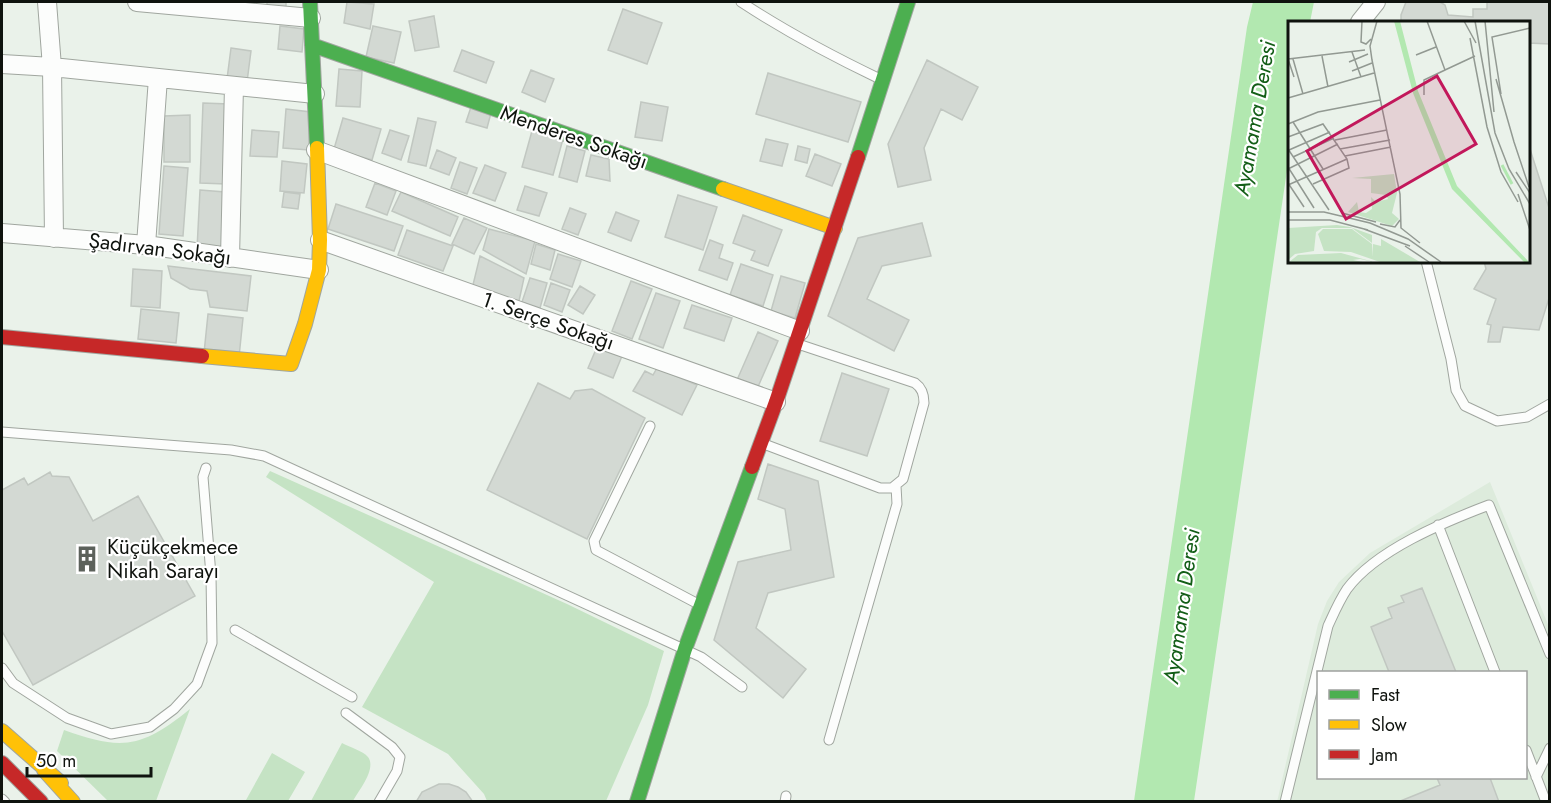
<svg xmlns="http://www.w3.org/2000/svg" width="1551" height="803" viewBox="0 0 1551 803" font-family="Jost,sans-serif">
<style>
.built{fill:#ddebdc;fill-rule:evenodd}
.green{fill:#c5e3c4}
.water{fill:#b2e8b0}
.building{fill:#d3d9d3;stroke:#c1c7c1;stroke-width:1.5}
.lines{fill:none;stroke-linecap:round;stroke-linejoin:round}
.lane-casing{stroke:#a0a69f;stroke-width:11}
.street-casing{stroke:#a0a69f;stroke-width:20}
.fast-casing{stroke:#a0a69f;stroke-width:16}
.slow-casing{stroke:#a0a69f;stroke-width:16}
.jam-casing{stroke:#a0a69f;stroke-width:16}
.lane{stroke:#fcfdfc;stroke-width:9}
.street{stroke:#fcfdfc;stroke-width:18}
.fast{stroke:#4caf50;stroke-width:14}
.slow{stroke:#ffc107;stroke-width:14}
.jam{stroke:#c62828;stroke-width:14}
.labels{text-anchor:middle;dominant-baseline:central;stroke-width:4.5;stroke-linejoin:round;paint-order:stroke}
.street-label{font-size:21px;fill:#0f130e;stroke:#fff}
.poi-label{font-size:21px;fill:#0f130e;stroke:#fff;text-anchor:start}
.water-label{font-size:22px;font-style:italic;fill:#135e17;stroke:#fff}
.inset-river{fill:none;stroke:#b2e8b0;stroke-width:3}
.inset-road{fill:none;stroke:#929992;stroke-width:1.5}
.view{fill:#c2185b;fill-opacity:0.15;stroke:#c2185b;stroke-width:3}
.inset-edge{fill:none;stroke:#0f130e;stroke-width:3}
</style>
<rect width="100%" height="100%" fill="#eaf2ea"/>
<path class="built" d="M1490,482l59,145v174l-272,1 41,-178 9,-23 12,-19 31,-29zM1318,672h208v106h-208z"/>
<path class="green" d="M270,471l297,133 97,47 -16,54 -42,96h-119l-3,-7 -36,-40 -86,-47 72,-125 -168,-105z
M190,709l-34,92h-48l-51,-50 7,-21c58,21 78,18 126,-21z
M342,743c7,4 21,8 26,14 9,12 -10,34 -15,44h-42z
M272,753l33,19 -17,29h-40l-2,-1z"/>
<path class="water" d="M1253,2h61l-4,20h-20v128l-96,651h-60l113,-774z"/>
<path class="building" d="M267,2h19v11h-19z
M347,2l27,2 -4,25 -26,-6z
M1406,2h34l5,3 3,10 25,2v-8h14v-7h63v42l-22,-1v-21h-127v-7z
M623,9l39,14 -15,41 -39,-14z
M434,16l5,31 -24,4 -6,-30z
M280,26l24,3 -2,23 -24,-3z
M373,26l28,6 -7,31 -28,-6z
M231,48l20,3 -4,31 -20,-3z
M462,50l32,12 -8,21 -32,-12z
M927,60l51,27 -16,33 -21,-11 -17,39 7,32 -33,7 -10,-43z
M339,69l23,2 -2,36 -24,-1z
M531,70l23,9 -9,23 -23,-10z
M768,73l93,29 -13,40 -92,-28z
M641,102l27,5 -6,34 -27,-4z
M203,103l26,1 -3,80 -26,-1z
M471,107l20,6 -4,15 -21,-6z
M286,109l25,3 -2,38 -26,-2z
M190,115v47h-26v-46z
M343,118l38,11 -9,31 -38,-11z
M418,118l18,4 -10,44 -18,-4z
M252,130l27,2 -2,25 -27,-1z
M390,130l19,6 -8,24 -19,-7z
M532,131l31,8 -10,36 -31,-8z
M766,139l22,5 -6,22 -22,-5z
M1528,143l22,68v84l-11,35 -36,-3 -3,15h-12l3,-17 -4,-1 9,-25 -22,-10 12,-20 -2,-8h44z
M567,146l18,5 -8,31 -18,-5z
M798,146l12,3 -3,14 -12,-3z
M437,150l19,8 -7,17 -19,-7z
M815,154l26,10 -9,22 -26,-10z
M591,155l18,4 1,22 -24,-5z
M282,161l25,3 -3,29 -24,-2z
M460,162l17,6 -10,26 -16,-6z
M485,165l21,8 -11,28 -22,-8z
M164,166l24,2 -5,68 -24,-2z
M375,183l21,8 -9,24 -21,-8z
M525,186l22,7 -8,23 -22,-6z
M200,190l25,2 -3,58 -25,-1z
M284,192l16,2 -2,15 -16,-2z
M401,192l57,25 -8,19 -58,-25z
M678,195l39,12 -14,43 -38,-13z
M336,204l67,22 -9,25 -66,-22z
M570,208l16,6 -8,21 -16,-6z
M616,212l23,9 -8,20 -23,-9z
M743,215l39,15 -14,36 -17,-6 4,-9 -22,-8z
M464,218l23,10 -13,26 -22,-10z
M922,223l9,33 -49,10 -15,33 42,21 -15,31 -66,-35 30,-78z
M489,229l46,12 -9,33 -43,-24z
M407,230l46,16 -10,25 -45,-16z
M710,240l13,5 -4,13 14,5 -6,17 -28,-10z
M536,244l19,6 -5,20 -19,-6z
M558,254l23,7 -9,26 -22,-8z
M480,256l44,22 -5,23 -47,-12z
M741,264l32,11 -10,31 -33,-11z
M168,266l83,10 -4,35 -37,-4 -3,-16 -17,-2 -19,-11z
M133,269l29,2 -2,37 -29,-2z
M781,276l24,7 -10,35 -24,-7z
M530,278l17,5 -7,25 -18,-6z
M631,281l21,8 -20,50 -20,-8z
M551,283l19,7 -8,22 -18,-7z
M580,286l15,9 -12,19 -15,-9z
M656,293l24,8 -17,47 -24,-9z
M692,305l40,13 -8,23 -40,-13z
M141,309l38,4 -3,30 -38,-4z
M208,314l35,4 -4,39 -35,-4z
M758,332l20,9 -21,48 -20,-9z
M597,347l25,9 -9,22 -25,-10z
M657,368l40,17 -15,30 -49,-24 12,-20 8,4z
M842,373l47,16 -22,67 -47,-15z
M538,383l32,16 5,-8 17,-2 53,29 -58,121 -100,-49z
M768,464l50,17 16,96 -66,16 -12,35 50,41 -23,29 -69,-58 24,-78 53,-12 -6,-41 -27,-10z
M50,472l2,4 17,1 24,44 45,-25 57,100 -162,89 -31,-54v-141l22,-12 4,7z
M1422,588l34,84h-67l-18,-45 21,-9 -4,-10 16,-6 -3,-6z
M1437,778h53l9,24h-101l42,-17z
M439,784h10l9,3 8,5 7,10h-57l6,-10z"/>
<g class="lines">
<g class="lane-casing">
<path id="lane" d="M741,2c44,29 91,54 139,77
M1426,261l25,98 5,31 9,16 32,15 30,-4 23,-13
M650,426l-56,115 2,9 104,55
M2,432l229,18 33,6 437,201 41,30
M764,444l116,44h12l11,-9 21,-76c0,-9 -2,-15 -9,-20l-117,-39
M1438,525l57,147
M235,630l117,67
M2,668l11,15 54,35 44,16 39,-7 24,-18 23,-25 15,-41 -1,-68 -8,-98 3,-9
M346,713l46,34 8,10 -3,14 -18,31
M829,740l68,-236 -1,-18
M1526,750l20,52
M1536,777l14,-29
M2,799l3,3
M785,802l1,-6
M1285,802l43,-176c6,-13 11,-25 19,-37 29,-39 97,-67 142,-84l61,149"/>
</g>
<g class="street-casing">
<path id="street" d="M47,2l5,65 2,171
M137,2l174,16
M1360,22l16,-20
M2,64l50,3 263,27
M316,150l484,181
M2,233l144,12 173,25
M320,240l456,162
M146,245l12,-167
M230,258l4,-172"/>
</g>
<g class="fast-casing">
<path id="fast" d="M310,2l7,146
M312,45l411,144
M858,157l50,-155
M637,802l48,-153 67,-182"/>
</g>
<g class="slow-casing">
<path id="slow" d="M723,189l112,39
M202,356l89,8 14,-40 14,-54 1,-30 -3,-92
M2,731l59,52
M44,770l29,32"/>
</g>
<g class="jam-casing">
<path id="jam" d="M2,337l200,19
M752,467l24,-65 82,-245
M2,763l39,39"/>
</g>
<use href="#lane" class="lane"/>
<use href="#street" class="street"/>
<use href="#fast" class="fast"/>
<use href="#slow" class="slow"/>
<use href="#jam" class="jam"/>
</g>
<defs>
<g id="building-bare" transform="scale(2.07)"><path d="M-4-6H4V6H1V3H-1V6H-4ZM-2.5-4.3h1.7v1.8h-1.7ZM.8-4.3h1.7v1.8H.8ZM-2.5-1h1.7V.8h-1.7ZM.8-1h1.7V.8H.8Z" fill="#5c615b" stroke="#fff" stroke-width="2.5" paint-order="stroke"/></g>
</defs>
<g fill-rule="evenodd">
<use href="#building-bare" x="87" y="559"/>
</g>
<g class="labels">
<g class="street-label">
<text transform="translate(574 137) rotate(19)">Menderes Sokağı</text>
<text transform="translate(160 249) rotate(7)">Şadırvan Sokağı</text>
<text transform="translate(548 321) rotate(19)">1. Serçe Sokağı</text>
</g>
<g class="poi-label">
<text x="107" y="547">Küçükçekmece<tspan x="107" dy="24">Nikah Sarayı</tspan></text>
</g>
<g class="water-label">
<text transform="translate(1254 118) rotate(-80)">Ayamama Deresi</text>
<text transform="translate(1181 606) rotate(-82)">Ayamama Deresi</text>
</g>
</g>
<g transform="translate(1288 21)">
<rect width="242" height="242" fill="#eaf2ea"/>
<path d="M106,153l3,19 -5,20 7,6 -7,7 -44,-14 9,-10 2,10 7,1 6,-4 -1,-12 5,5 12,-3 -2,-4 -15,-2v-14l-19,-1zM49,204l13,2 22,8v8l-20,-15h-30l-6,4 -2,19 -19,3 -7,6v-32zM35,208h29l20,15v13l1,-13 8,2v-7l39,23h-40l-29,-10 -27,-1 -6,-17zM53,232l33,9 -14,-3 -7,1 10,2h-74l9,-7z" fill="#c5e3c4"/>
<path d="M106,0h6l18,70 39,95 72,76h-5l-72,-73 -39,-96z" fill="#b2e8b0"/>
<path class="inset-river" d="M214,144l10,19"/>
<path class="inset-road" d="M74,0l-1,21 5,2 5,-5M89,0l-7,25 2,14 28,134 1,34 19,15M176,0l12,22M187,0l20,112 14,36 21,35M197,0l9,91M182,17l17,89 14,45 17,30M64,31l9,25M128,34l20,-8M34,35l6,31M0,38l77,-9M0,38l6,18M5,38l10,35M61,41l19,-8M157,49l30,-14M64,50l20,-8M208,58l18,63M213,73l-9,-57 38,-9M136,74v-15l21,-10 -18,-49M0,77l86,-25M5,101l30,47M0,103l30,-12 62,-12M0,116l35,-13 24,35 2,9 -36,16M47,119l52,-10M226,121l15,45M0,128l41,61M52,128l50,-9M1,129l41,-18M57,135l46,-9M5,136l41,-19M0,146l26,41M0,148l50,-25M228,151l14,21M0,162l16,24M0,164l59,-26M230,173l12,36M0,191h36l46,11 38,16 33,23M54,192l34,9M0,199h42l38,10M92,203l15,3 5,-7M76,208l46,17M117,225l24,16"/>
<path class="view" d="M149,55l39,68 -130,75 -39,-68z"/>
<rect width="242" height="242" class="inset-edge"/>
</g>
<rect width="1551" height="803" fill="none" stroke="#0f130e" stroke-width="6"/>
<rect x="1317" y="671" width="210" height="108" fill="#ffffff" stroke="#9fa19f" stroke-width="1.5"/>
<rect x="1329" y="690" width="30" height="9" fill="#4caf50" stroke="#9fa19f" stroke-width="1.5"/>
<text x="1371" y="701" font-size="18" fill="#0f130e">Fast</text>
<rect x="1329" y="720" width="30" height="9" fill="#ffc107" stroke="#9fa19f" stroke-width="1.5"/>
<text x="1371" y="731" font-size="18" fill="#0f130e">Slow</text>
<rect x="1329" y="750" width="30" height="9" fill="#c62828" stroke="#9fa19f" stroke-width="1.5"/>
<text x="1371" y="761" font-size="18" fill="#0f130e">Jam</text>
<path d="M27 767v9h124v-9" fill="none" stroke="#0f130e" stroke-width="3"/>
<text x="36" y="767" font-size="18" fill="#0f130e" stroke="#ffffff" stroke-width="4.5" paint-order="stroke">50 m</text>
</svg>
